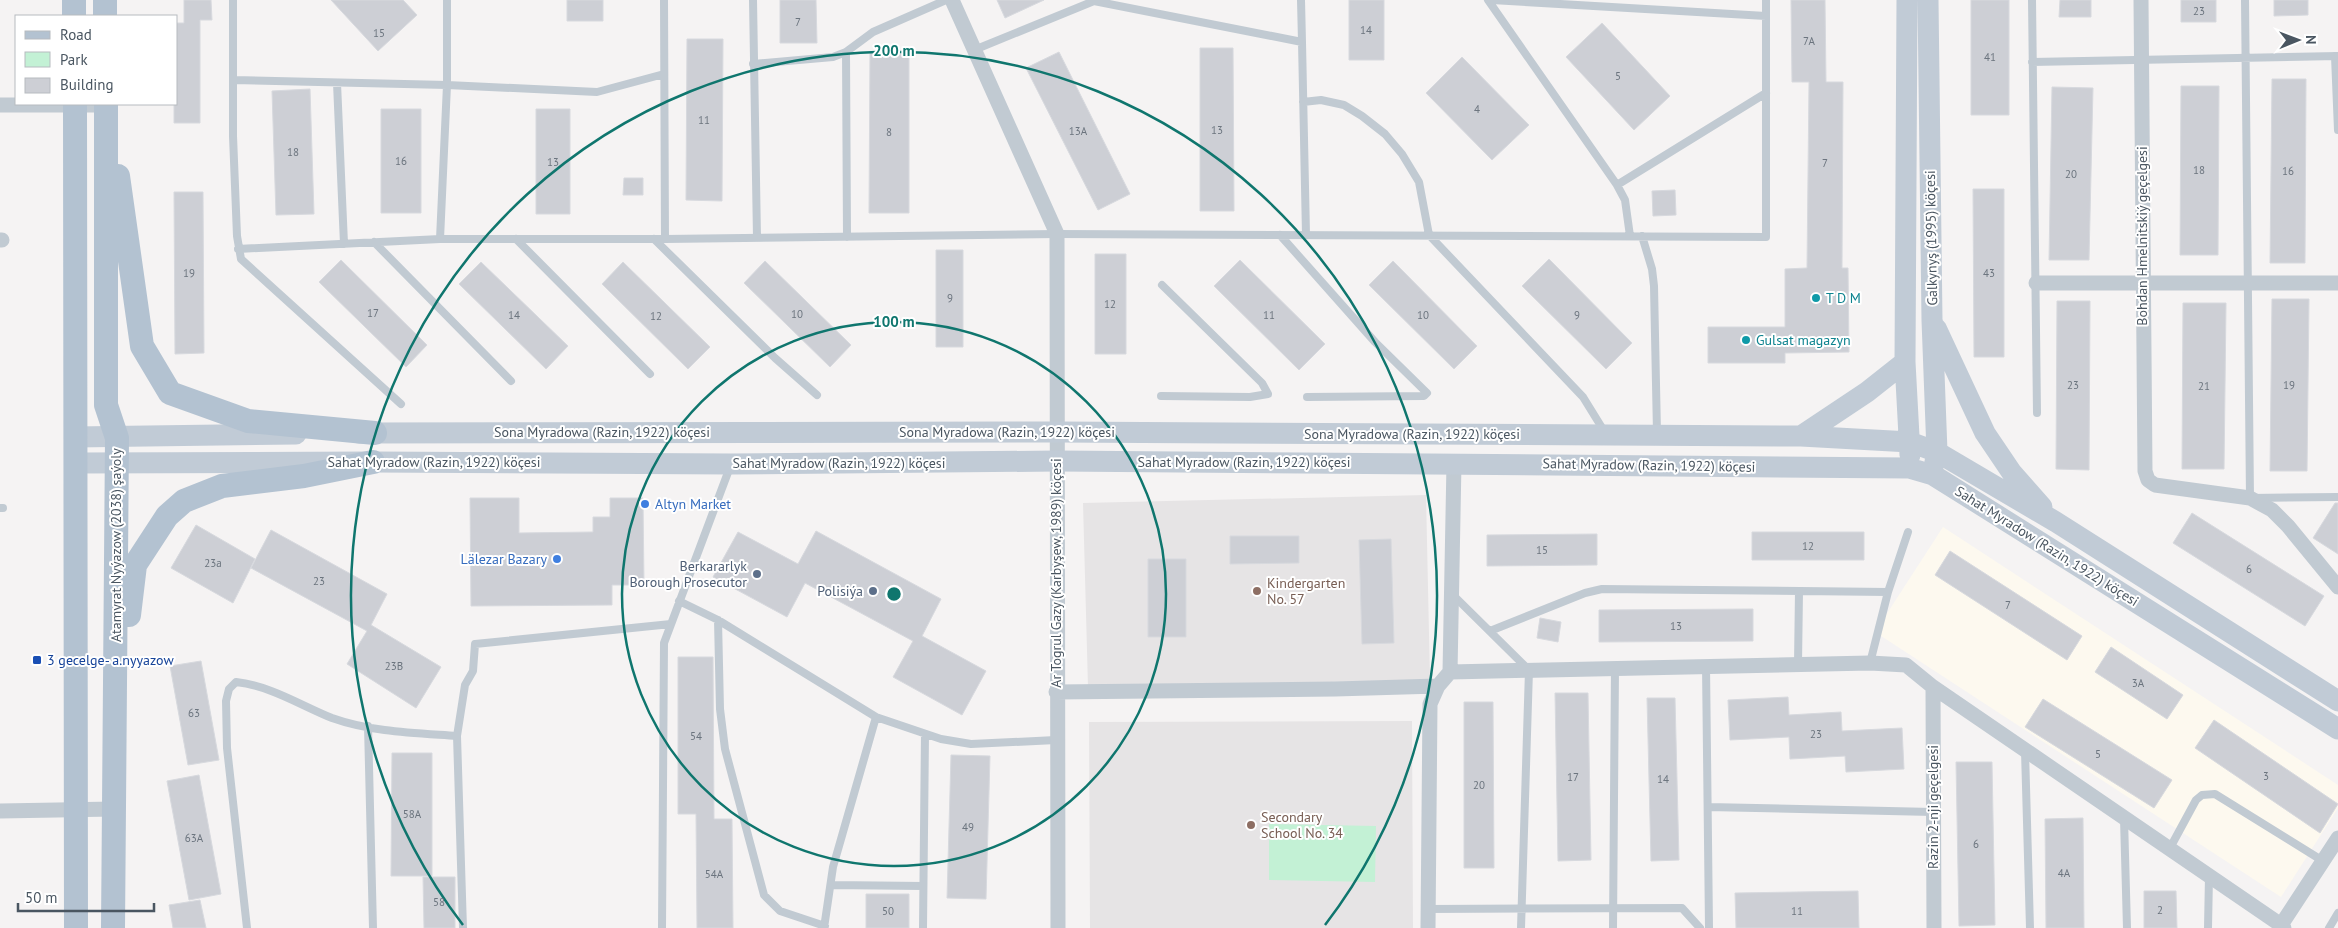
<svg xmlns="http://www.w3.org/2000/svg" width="2338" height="928" viewBox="0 0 2338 928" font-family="'PT Sans',sans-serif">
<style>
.commercial{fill:#fdf9ef}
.education{fill:#e6e4e5}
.green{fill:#c3f1d5}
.building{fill:#cdcfd5;stroke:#d7d9de}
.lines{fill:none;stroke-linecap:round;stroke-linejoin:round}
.lane{stroke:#c1cad2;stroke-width:8}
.street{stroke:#c1cad2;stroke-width:15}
.secondary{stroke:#c1cbd6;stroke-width:21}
.primary{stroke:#b3c2d1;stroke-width:24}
.ring{fill:none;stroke:#0f766e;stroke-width:2.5}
.culture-dot{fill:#0f9aa8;stroke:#fff;stroke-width:2}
.shop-dot{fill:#3f7fe0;stroke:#fff;stroke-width:2}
.service-dot{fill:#5c6f8a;stroke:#fff;stroke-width:2}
.education-dot{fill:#8d6e63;stroke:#fff;stroke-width:2}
.transit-dot{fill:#1a4fb4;stroke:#fff;stroke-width:2}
.labels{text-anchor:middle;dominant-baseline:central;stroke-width:4;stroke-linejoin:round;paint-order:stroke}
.number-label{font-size:11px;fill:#6b747e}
.street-label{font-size:14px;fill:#4a5661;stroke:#fff}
.culture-label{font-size:14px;fill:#0d838f;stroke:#fff;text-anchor:start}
.shop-label{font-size:14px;fill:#366cbe;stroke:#fff;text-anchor:start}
.service-label{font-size:14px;fill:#4e5e75;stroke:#fff;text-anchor:end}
.education-label{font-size:14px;fill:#785e54;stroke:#fff;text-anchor:start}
.transit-label{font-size:14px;fill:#164399;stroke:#fff;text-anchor:start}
.centre{fill:#0f766e;stroke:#fff;stroke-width:2.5}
.ring-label{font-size:15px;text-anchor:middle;font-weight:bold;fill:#0f766e;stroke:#fff;stroke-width:4;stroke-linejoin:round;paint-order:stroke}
</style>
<rect width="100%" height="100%" fill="#f5f3f3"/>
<path class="commercial" d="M1943,527l395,258v23l-57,89 -406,-265z"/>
<path class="education" d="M1426,495l4,185 -342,7 -5,-184z
M1412,721l1,207h-323l-1,-206z"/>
<path class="green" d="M1269,824l107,2 -1,56 -106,-2z"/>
<path class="building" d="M184,0h27l1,20h-12v103h-26v-19h2v-81h8z
M331,0h72l14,15 -39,36z
M567,0h36v21h-36z
M780,0h36l1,43h-37z
M997,0h47l-39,18z
M1349,0h35v60h-35z
M1791,0h34l1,82h17l-1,186h6l1,84 -64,1v10h-77v-36h77v-58l22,-1 2,-186h-17z
M1971,0h38v115h-38z
M2060,0h31v17h-32z
M2181,0h35v22h-35z
M2274,0h34v15l-34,1z
M1602,23l68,73 -36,34 -68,-73z
M687,39h36l-1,162 -36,-1z
M1200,48h33l1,163h-34z
M870,52h39v161h-40z
M1059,52l71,142 -32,16 -72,-142z
M1462,57l67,68 -37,35 -66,-67z
M2272,79h34l-1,184h-35z
M2181,86h38l-1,169h-38z
M2052,87l41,1 -4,172h-40z
M310,89l4,125 -38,1 -4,-124z
M381,109h40v104h-40z
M536,109h34v105h-34z
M624,178h19v17h-20z
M1973,189h31v168h-30z
M1675,190l1,25 -23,1 -1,-25z
M174,192h29l1,161 -29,1z
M936,250h27v97h-27z
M1095,254h31v100h-31z
M1549,259l83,84 -26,26 -84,-83z
M341,260l86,85 -21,22 -87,-85z
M1240,260l85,84 -26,26 -85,-84z
M765,261l86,84 -21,22 -86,-84z
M1393,261l84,85 -23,23 -85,-84z
M481,262l87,84 -22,23 -87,-85z
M623,262l87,85 -22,22 -86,-85z
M2272,299h37l-2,172h-37z
M2057,301h33l-1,169 -33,-1z
M2183,303h43l-2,166h-42z
M470,498h49v35l74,-1v-15h17v-19h33l1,87h-32v20l-141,1z
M2335,503h3v51l-25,-16z
M2192,513l132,83 -19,30 -132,-83z
M196,525l59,34 -22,44 -62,-35z
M271,530l116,64 -16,31 70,42 -25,41 -69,-44 20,-33 -116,-63z
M816,531l125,68 -19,37 64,35 -24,44 -69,-38 20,-36 -108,-58 -18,34 -74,-40 25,-45 60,32z
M1752,532h112v28h-112z
M1597,534v31l-110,1v-31z
M1230,536h69v27l-69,1z
M1391,539l3,104 -32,1 -3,-104z
M1950,551l132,85 -15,24 -132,-85z
M1148,559h38v78h-38z
M1753,609v32l-154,1v-32z
M1540,618l21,4 -3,20 -21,-4z
M2111,647l72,48 -16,24 -72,-47z
M678,657h35l1,162h18l1,109h-36l-1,-114h-18z
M201,661l18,99 -31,5 -18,-99z
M1555,693h33l3,167 -33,1z
M1788,697l1,18 52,-3 1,19 60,-3 2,41 -58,3 -1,-16 -55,3 -1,-22 -59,3 -2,-40z
M1647,698h28l4,162 -28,1z
M2043,699l129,81 -18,28 -129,-81z
M1464,702h29l1,166h-30z
M2214,720l124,84 -18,29 -125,-85z
M392,753h40v123h-41z
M951,755l39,1 -4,143 -39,-1z
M1956,762h36l3,163 -36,1z
M199,775l22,119 -32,6 -22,-119z
M2083,818l1,110h-38l-1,-109z
M423,877h32v51h-31z
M1858,891l1,37h-123l-1,-35z
M2144,891h32l1,37h-33z
M866,894h43v34h-43z
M200,900l6,28h-33l-4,-23z"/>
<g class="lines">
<path class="lane" d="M233,0v136l4,100 4,23 160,145
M664,0l1,239
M753,0l4,238
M1301,0l1,42
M1488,0l129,185 8,15 5,36
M1492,0l274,16
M2032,0l5,413
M2245,0l5,498 88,-1
M974,50l120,-49 208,41 4,193
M846,52l1,185
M2335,56l3,74
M2032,62l306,-6
M753,64l80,-7 13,-5 27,-20 73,-32
M233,80l214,5 150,7 67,-18
M337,83l7,161
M1303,102l18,-2 23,5 18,11 23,18 17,20 17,28 10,53 154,162 21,34
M1617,185l149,-92
M1280,235l95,107 52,51 -3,3 -117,1
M1642,236l10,33 2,17 3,147
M440,239l7,-154v-85
M516,239l134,135
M654,239l121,119 42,37
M374,242l137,139
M238,249l202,-10h225l392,-5 709,3v-237
M1161,396l89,1 18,-3 -6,-11 -100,-98
M0,508h3
M1453,595l76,75 -8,258
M679,601l39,19 158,97 65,22 30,5 85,-4
M718,620l2,89 5,40 39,146 16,16 45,15
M1490,631l95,-38 17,-4 286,3
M1870,663l18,-71 20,-60
M1798,664l1,-73
M1706,665l3,263
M368,726l5,202
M2025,751l5,177
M1708,807l225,5
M2124,818l3,110
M2170,848l26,-48 6,-5 13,-1 108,67
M831,885l92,1
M1428,909l254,-1 18,20
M247,928l-20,-180 -1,-47 3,-12 7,-7c35,4 64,23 96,36 39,14 84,15 125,18
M463,928l-6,-192 8,-51 8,-14 2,-27 196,-20
M662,928l2,-285 66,-176
M824,928l9,-61 43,-150
M923,928l2,-194
M1613,928l2,-260
M2208,928l1,-52
M2329,928l9,-15"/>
<path class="street" d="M952,0l105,234 1,694
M2141,0l4,471 3,9 7,5 95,13 22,12 16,16 50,61
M0,105h106
M0,240h2
M2036,283h302
M1450,672l420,-9 36,2 27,22 348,238
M1933,687l1,241
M1056,692l279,-3 103,-3
M0,811l114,-2
M1428,928l2,-224 8,-18 12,-14 4,-209
M2284,928l-3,-3 57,-87"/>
<path class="secondary" d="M1907,0l-2,362 5,93
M1928,0l4,320 5,132 -2,10
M1936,328l49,105 27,40 30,34
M359,433l698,-1 744,4 109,6 27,10 119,70 282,179
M1801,436l66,-44 38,-30
M75,437l221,-3
M75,463l298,-1 358,2 326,-3 852,7 24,7 405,254"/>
<path class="primary" d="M74,0v16
M105,0v16
M75,104l1,824
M106,104v301l11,33 -4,490
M118,176l24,170 28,47 78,28 127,12
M129,615l6,-50 32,-49 17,-15 38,-15 82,-10 69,-14"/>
</g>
<g class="ring">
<circle cx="894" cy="594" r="272"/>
<path d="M463 925A543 543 0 1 1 1325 925"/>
</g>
<g class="culture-dot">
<circle cx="1816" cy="298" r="5"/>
<circle cx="1746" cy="340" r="5"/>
</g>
<g class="shop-dot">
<circle cx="645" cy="504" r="5"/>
<circle cx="557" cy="559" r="5"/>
</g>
<g class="service-dot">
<circle cx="757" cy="574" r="5"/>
<circle cx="873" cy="591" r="5"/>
</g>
<g class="education-dot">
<circle cx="1257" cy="591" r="5"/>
<circle cx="1251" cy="825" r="5"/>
</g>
<rect class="transit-dot" x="32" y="655" width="10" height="10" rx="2.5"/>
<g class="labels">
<g class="number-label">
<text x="2199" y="11">23</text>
<text x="798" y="22">7</text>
<text x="1366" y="30">14</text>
<text x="379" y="33">15</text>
<text x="1809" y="41">7A</text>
<text x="1990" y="57">41</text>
<text x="1618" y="76">5</text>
<text x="1477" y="109">4</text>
<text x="704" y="120">11</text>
<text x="1217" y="130">13</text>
<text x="1078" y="131">13A</text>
<text x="889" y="132">8</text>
<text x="293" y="152">18</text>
<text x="401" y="161">16</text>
<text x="553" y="162">13</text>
<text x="1825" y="163">7</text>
<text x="2199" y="170">18</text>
<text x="2288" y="171">16</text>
<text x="2071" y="174">20</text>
<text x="189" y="273">19</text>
<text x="1989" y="273">43</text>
<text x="950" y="298">9</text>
<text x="1110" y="304">12</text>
<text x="373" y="313">17</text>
<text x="797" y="314">10</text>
<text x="514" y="315">14</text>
<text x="1269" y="315">11</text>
<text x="1423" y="315">10</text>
<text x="1577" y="315">9</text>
<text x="656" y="316">12</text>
<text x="2073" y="385">23</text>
<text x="2289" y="385">19</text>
<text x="2204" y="386">21</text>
<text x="1808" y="546">12</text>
<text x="1542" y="550">15</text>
<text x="213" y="563">23a</text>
<text x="2249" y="569">6</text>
<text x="319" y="581">23</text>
<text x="2008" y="605">7</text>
<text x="1676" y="626">13</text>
<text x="394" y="666">23B</text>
<text x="2138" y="683">3A</text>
<text x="194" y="713">63</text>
<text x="1816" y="734">23</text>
<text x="696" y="736">54</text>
<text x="2098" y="754">5</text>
<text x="2266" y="776">3</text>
<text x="1573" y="777">17</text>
<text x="1663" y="779">14</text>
<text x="1479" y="785">20</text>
<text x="412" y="814">58A</text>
<text x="968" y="827">49</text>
<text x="194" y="838">63A</text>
<text x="1976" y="844">6</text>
<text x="2064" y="873">4A</text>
<text x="714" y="874">54A</text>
<text x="439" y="902">58</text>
<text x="2160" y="910">2</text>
<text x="888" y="911">50</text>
<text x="1797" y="911">11</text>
</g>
<g class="street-label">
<text transform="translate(2142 236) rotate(-90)">Bohdan Hmelnitskiý geçelgesi</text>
<text transform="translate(1931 238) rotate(-91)">Galkynyş (1995) köçesi</text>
<text x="602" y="432">Sona Myradowa (Razin, 1922) köçesi</text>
<text x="1007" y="432">Sona Myradowa (Razin, 1922) köçesi</text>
<text x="1412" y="434">Sona Myradowa (Razin, 1922) köçesi</text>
<text x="434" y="462">Sahat Myradow (Razin, 1922) köçesi</text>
<text x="1244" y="462">Sahat Myradow (Razin, 1922) köçesi</text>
<text x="839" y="463">Sahat Myradow (Razin, 1922) köçesi</text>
<text transform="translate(1649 465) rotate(1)">Sahat Myradow (Razin, 1922) köçesi</text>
<text transform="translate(116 545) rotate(-90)">Atamyrat Nyýazow (2038) şaýoly</text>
<text transform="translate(2047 546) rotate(32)">Sahat Myradow (Razin, 1922) köçesi</text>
<text transform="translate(1056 573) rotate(-90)">Ar Togrul Gazy (Karbyşew, 1989) köçesi</text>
<text transform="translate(1933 807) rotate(-90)">Razin 2-nji geçelgesi</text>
</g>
<g class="culture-label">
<text x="1826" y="298">T D M</text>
<text x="1756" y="340">Gulsat magazyn</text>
</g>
<g class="shop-label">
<text x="655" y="504">Altyn Market</text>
<text x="547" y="559" text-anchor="end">Lälezar Bazary</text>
</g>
<g class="service-label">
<text x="747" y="566">Berkararlyk<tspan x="747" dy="16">Borough Prosecutor</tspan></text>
<text x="863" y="591">Polisiýa</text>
</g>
<g class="education-label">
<text x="1267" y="583">Kindergarten<tspan x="1267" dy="16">No. 57</tspan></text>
<text x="1261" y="817">Secondary<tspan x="1261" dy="16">School No. 34</tspan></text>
</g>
<g class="transit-label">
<text x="47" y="660">3 gecelge- a.nyyazow</text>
</g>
</g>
<circle cx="894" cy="594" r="8" class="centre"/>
<g class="ring-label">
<text x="894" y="56">200 m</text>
<text x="894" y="327">100 m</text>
</g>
<rect x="15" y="15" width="162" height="90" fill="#ffffff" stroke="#b7bbc0"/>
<rect x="25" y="31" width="25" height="8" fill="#b3c2d1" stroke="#b7bbc0"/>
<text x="60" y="40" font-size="15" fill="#4a5661">Road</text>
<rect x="25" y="52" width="25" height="15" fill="#c3f1d5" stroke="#b7bbc0"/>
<text x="60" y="65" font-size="15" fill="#4a5661">Park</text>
<rect x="25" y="78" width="25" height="15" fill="#cdcfd5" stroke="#b7bbc0"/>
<text x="60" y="90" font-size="15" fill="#4a5661">Building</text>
<g transform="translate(2298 40) rotate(89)" stroke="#ffffff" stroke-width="4" paint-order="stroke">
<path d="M0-4L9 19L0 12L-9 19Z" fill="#4a5661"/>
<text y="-8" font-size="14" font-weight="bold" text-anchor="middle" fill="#4a5661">N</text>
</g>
<path d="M18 903v8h136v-8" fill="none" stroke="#4a5661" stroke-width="2.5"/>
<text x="25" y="903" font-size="15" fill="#4a5661" stroke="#ffffff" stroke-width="4" paint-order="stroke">50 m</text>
</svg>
